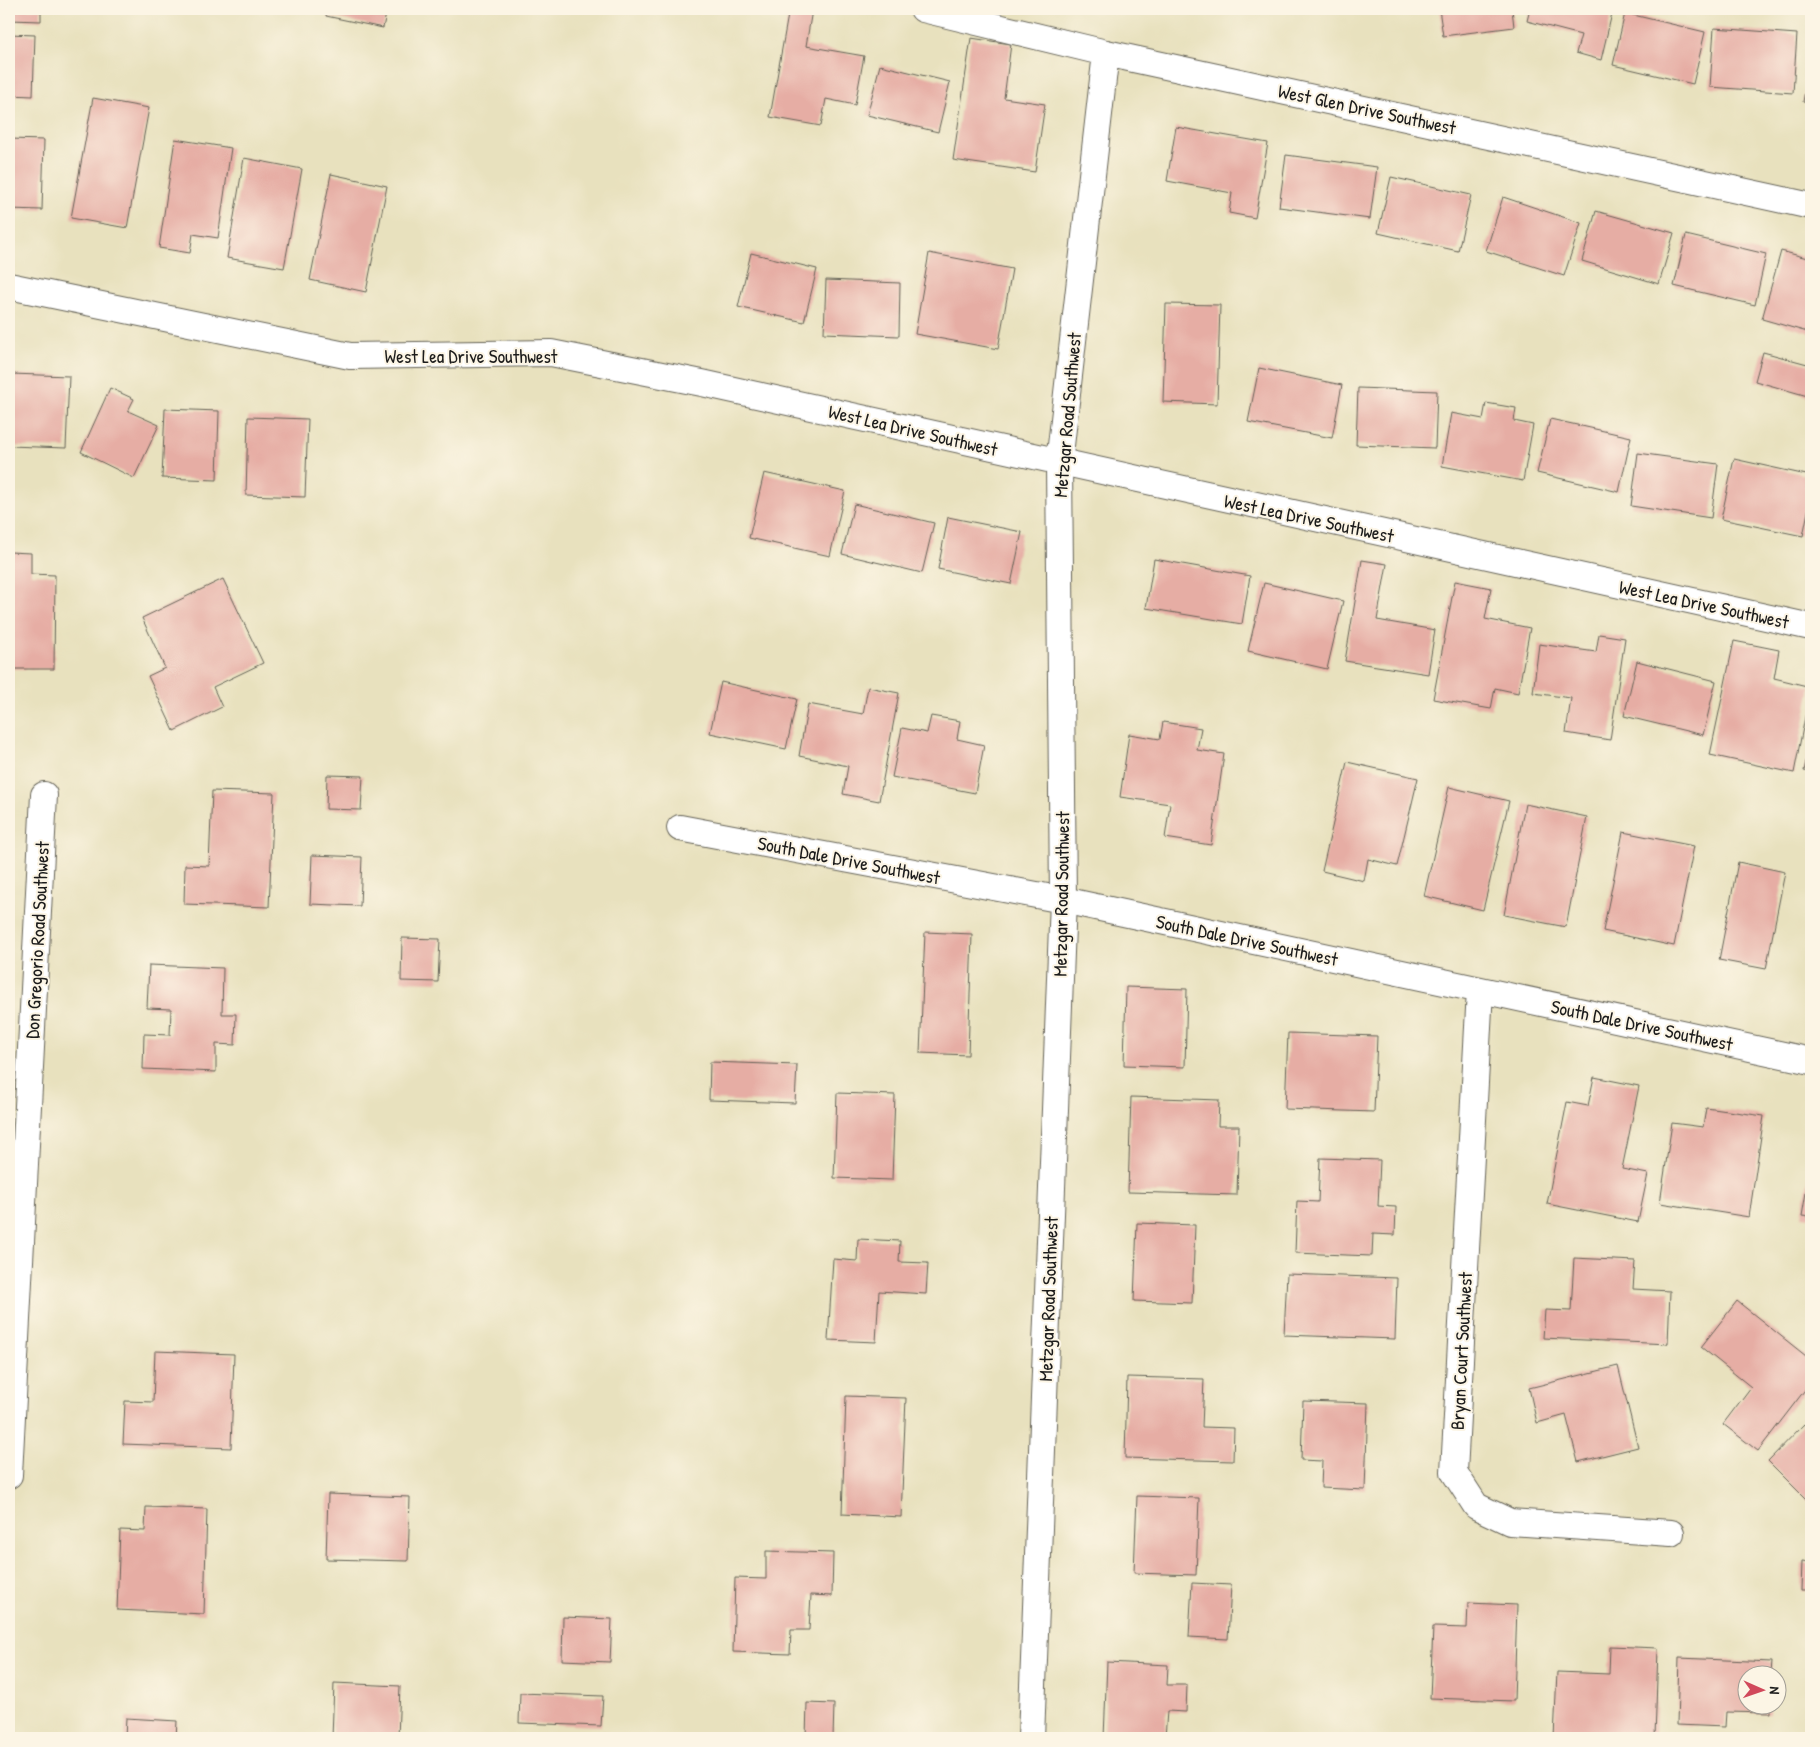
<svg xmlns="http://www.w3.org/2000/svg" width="1820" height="1747" viewBox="0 0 1820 1747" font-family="'Patrick Hand',sans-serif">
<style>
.building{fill:#e6ada4}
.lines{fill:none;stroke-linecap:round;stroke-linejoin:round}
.street-casing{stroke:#636155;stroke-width:28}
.street{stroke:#fff;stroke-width:26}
.labels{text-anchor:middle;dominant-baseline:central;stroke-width:4;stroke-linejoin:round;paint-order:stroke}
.street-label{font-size:19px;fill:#1c1c1c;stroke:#fcf5e5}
</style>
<rect width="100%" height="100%" fill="#fcf5e5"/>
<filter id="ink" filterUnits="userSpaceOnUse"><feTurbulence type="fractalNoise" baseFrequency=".02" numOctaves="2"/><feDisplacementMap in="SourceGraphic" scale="10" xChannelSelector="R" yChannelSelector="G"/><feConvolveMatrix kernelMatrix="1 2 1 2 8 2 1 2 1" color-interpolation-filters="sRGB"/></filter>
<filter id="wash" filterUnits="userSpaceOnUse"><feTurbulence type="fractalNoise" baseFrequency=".0096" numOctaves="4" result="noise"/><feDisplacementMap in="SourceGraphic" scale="20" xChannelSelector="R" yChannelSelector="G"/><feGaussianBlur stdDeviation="1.12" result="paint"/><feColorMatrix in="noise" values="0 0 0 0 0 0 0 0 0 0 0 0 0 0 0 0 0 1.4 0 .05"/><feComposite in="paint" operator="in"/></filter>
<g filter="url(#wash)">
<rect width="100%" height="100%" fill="#e8e1be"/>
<g id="blocks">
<path class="building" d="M9,9h32v12l-32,-1z
M327,9h60l-4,19 -57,-12z
M789,9l23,1 -6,36 58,10 -9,49 -29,-6 -5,27 -51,-9z
M1439,9h73l2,18 -71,9z
M1530,9h83l-12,51 -25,-7 5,-18 -54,-14z
M1625,13l80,19 -12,52 -80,-19z
M1714,28l83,6 -4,59 -83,-6z
M9,34l26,1 -2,61 -24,-1z
M971,38l40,6 -7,54 41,6 -10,68 -82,-12z
M1810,63h1v41l-8,-2z
M880,65l70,17 -12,50 -71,-17z
M93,98l56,10 -22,120 -56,-10z
M1176,127l92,16 -13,75 -26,-5 3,-20 -65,-12z
M9,139l35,1 -2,70 -33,-1z
M175,139l56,9 -13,90 -25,-4 -3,19 -31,-5z
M1286,155l91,12 -7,52 -91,-12z
M244,158l58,11 -18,99 -57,-10z
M331,174l56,12 -21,106 -56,-12z
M1391,177l80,18 -13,56 -80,-18z
M1503,197l78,26 -17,53 -78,-25z
M1596,211l78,22 -15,51 -77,-23z
M1686,235l80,19 -11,51 -81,-19z
M1781,251l30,8v74l-49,-14z
M751,253l66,16 -13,53 -66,-15z
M929,253l83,16 -14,80 -83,-15z
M826,280l74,3 -1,53 -75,-3z
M1166,304l54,1 -3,99 -54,-2z
M1763,352l48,13v32l-56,-16z
M1259,368l83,17 -10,53 -84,-16z
M11,374l58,2 -3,72 -57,-2z
M110,388l24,11 -6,12 31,14 -25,53 -53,-26z
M1358,388l79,3 -2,57 -79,-3z
M1486,403l30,5 -2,13 19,4 -10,56 -81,-15 9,-53 32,6z
M165,409l54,2 -2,69 -55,-2z
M248,417l60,2 -3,78 -59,-2z
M1550,419l81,18 -12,55 -82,-19z
M1638,453l80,11 -7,54 -80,-12z
M1734,459l77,17v21l-8,39 -82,-17z
M764,473l81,18 -15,65 -81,-18z
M854,504l80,19 -12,50 -80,-19z
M948,517l74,15 -11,52 -73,-15z
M9,552l22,1v21l24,1 -1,94h-45z
M1154,559l96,17 -8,48 -96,-16z
M1362,560l25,4 -10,56 58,10 -7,44 -83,-13z
M223,579l40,84 -50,24 9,20 -48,24 -26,-55 17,-8 -23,-50z
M1455,581l36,7 -6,31 45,9 -12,65 -23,-5 -4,21 -58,-10z
M1264,583l79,18 -16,68 -79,-18z
M1599,634l26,4 -15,102 -44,-7 5,-35 -38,-5 6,-49 57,8z
M1734,641l45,9 -5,28 37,9 -17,86 -84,-18z
M1637,661l79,20 -13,54 -79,-19z
M721,682l76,17 -11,50 -76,-16z
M868,687l31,6 -20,108 -36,-7 5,-28 -49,-10 9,-52 55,10z
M931,716l29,5 -3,18 27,6 -9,48 -83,-16 10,-49 25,5z
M1163,722l38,6 -4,22 27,4 -13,91 -46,-7 5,-34 -50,-7 9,-63 31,5z
M1810,743h1v29l-7,-1z
M1347,762l71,16 -21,88 -29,-7 -4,22 -42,-10z
M327,775l36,1 -2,34 -35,-1z
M1449,787l60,14 -26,109 -59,-14z
M212,791l62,2 -5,114 -85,-3 1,-39 24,1z
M1525,804l62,13 -21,110 -62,-12z
M1623,832l71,14 -20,100 -71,-15z
M312,855l50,2 -2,49 -50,-2z
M1738,862l47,10 -19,97 -47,-9z
M925,932l47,2 -4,121 -48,-2z
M402,938l38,1 -2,43 -37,-1z
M149,965l74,3 -1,46h14l-1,31 -19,-1v28l-73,-3 1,-35 26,1 1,-26 -24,-1z
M1126,987l61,2 -2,78 -61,-2z
M1288,1033l89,3 -3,76 -89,-3z
M710,1062l87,3 -2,38 -86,-3z
M1594,1077l45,9 -17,83 26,5 -10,48 -91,-18 20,-102 21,4z
M837,1093l58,2 -3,85 -58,-2z
M1131,1097l88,3 -1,26h21l-2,69 -109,-3z
M1706,1108l58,8 -15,101 -89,-14 12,-80 31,4z
M1320,1158l60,2 -2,46 18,1 -1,28 -22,-1 -1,22 -77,-3 2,-52 21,1z
M1810,1169h1v48l-9,-1z
M1137,1223l58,2 -3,78 -58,-2z
M858,1239l42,2 -1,21 29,1 -2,31 -47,-3 -3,51 -48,-2 5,-81 24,2z
M1574,1258l61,3 -2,28 37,2 -2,53 -125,-6 2,-28 26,1z
M1287,1274l110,4 -2,61 -111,-4z
M1737,1301l74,59v22l-53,69 -35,-27 28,-37 -50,-40z
M155,1351l79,3 -3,94 -108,-4 2,-43 28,1z
M1618,1366l20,81 -60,15 -12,-47 -29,8 -8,-35z
M1127,1377l77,2 -2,48 32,1 -1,33 -108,-3z
M846,1396l60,2 -5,119 -59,-3z
M1303,1401l65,2 -3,87 -44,-2 1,-27 -21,-1z
M1804,1424l7,7v73l-43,-43z
M328,1494l82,3 -2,64 -82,-2z
M1137,1496l62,2 -3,77 -62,-2z
M146,1507l61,2 -3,105 -87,-4 3,-80 25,1z
M766,1551l67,2 -1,43 -21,-1 -2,35h-18l-1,24 -57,-2 2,-74 31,1z
M1802,1562l9,1v27h-10z
M1192,1583l39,2 -3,54 -39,-2z
M1468,1603l49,2 -3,96 -84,-3 3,-71 34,1z
M563,1617l49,2 -2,43 -48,-2z
M1610,1646l48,2 -3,90h-101l3,-66 52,2z
M1679,1658l93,4 -1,12h-23v30h22v9l-44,-1 -1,15 -48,-2z
M1107,1662l61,3 -1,20h20l-1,27 -19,-1 -2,27h-61z
M334,1683l66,3 -2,52h-66z
M520,1693l83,3 -2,30 -82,-3z
M807,1703l27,1 -1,34h-27z
M126,1718l51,3 -1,17h-51z"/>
</g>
</g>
<g filter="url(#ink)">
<use href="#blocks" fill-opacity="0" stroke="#636155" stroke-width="1"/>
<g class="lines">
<g class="street-casing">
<path id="street" d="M923,9l183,44 705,153
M9,286l341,70 201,-3 151,30 1109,244
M680,828l383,72 748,161
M1480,990l-26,482 22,34 34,16 161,11
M9,1475l35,-680
M1031,1738l32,-838 -4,-437 47,-410"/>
</g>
<use href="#street" class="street"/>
</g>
</g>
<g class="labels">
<g class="street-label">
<text transform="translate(1367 109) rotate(12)">West Glen Drive Southwest</text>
<text x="471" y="356">West Lea Drive Southwest</text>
<text transform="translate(1067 415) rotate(-85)">Metzgar Road Southwest</text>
<text transform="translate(913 430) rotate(13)">West Lea Drive Southwest</text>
<text transform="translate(1309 518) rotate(12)">West Lea Drive Southwest</text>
<text transform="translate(1704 604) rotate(12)">West Lea Drive Southwest</text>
<text transform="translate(849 860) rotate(11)">South Dale Drive Southwest</text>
<text transform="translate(1061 894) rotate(-89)">Metzgar Road Southwest</text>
<text transform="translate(37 940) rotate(-87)">Don Gregorio Road Southwest</text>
<text transform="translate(1247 940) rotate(12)">South Dale Drive Southwest</text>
<text transform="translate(1642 1025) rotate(12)">South Dale Drive Southwest</text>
<text transform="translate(1048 1299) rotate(-88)">Metzgar Road Southwest</text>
<text transform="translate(1461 1351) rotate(-87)">Bryan Court Southwest</text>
</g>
</g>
<rect width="1820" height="1747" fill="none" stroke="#fcf5e5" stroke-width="30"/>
<g transform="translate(1762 1690) rotate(92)"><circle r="24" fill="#fcf5e5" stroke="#a29e95"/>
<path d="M0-4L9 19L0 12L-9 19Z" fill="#d1495b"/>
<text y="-8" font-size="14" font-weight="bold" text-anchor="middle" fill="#1c1c1c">N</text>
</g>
</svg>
